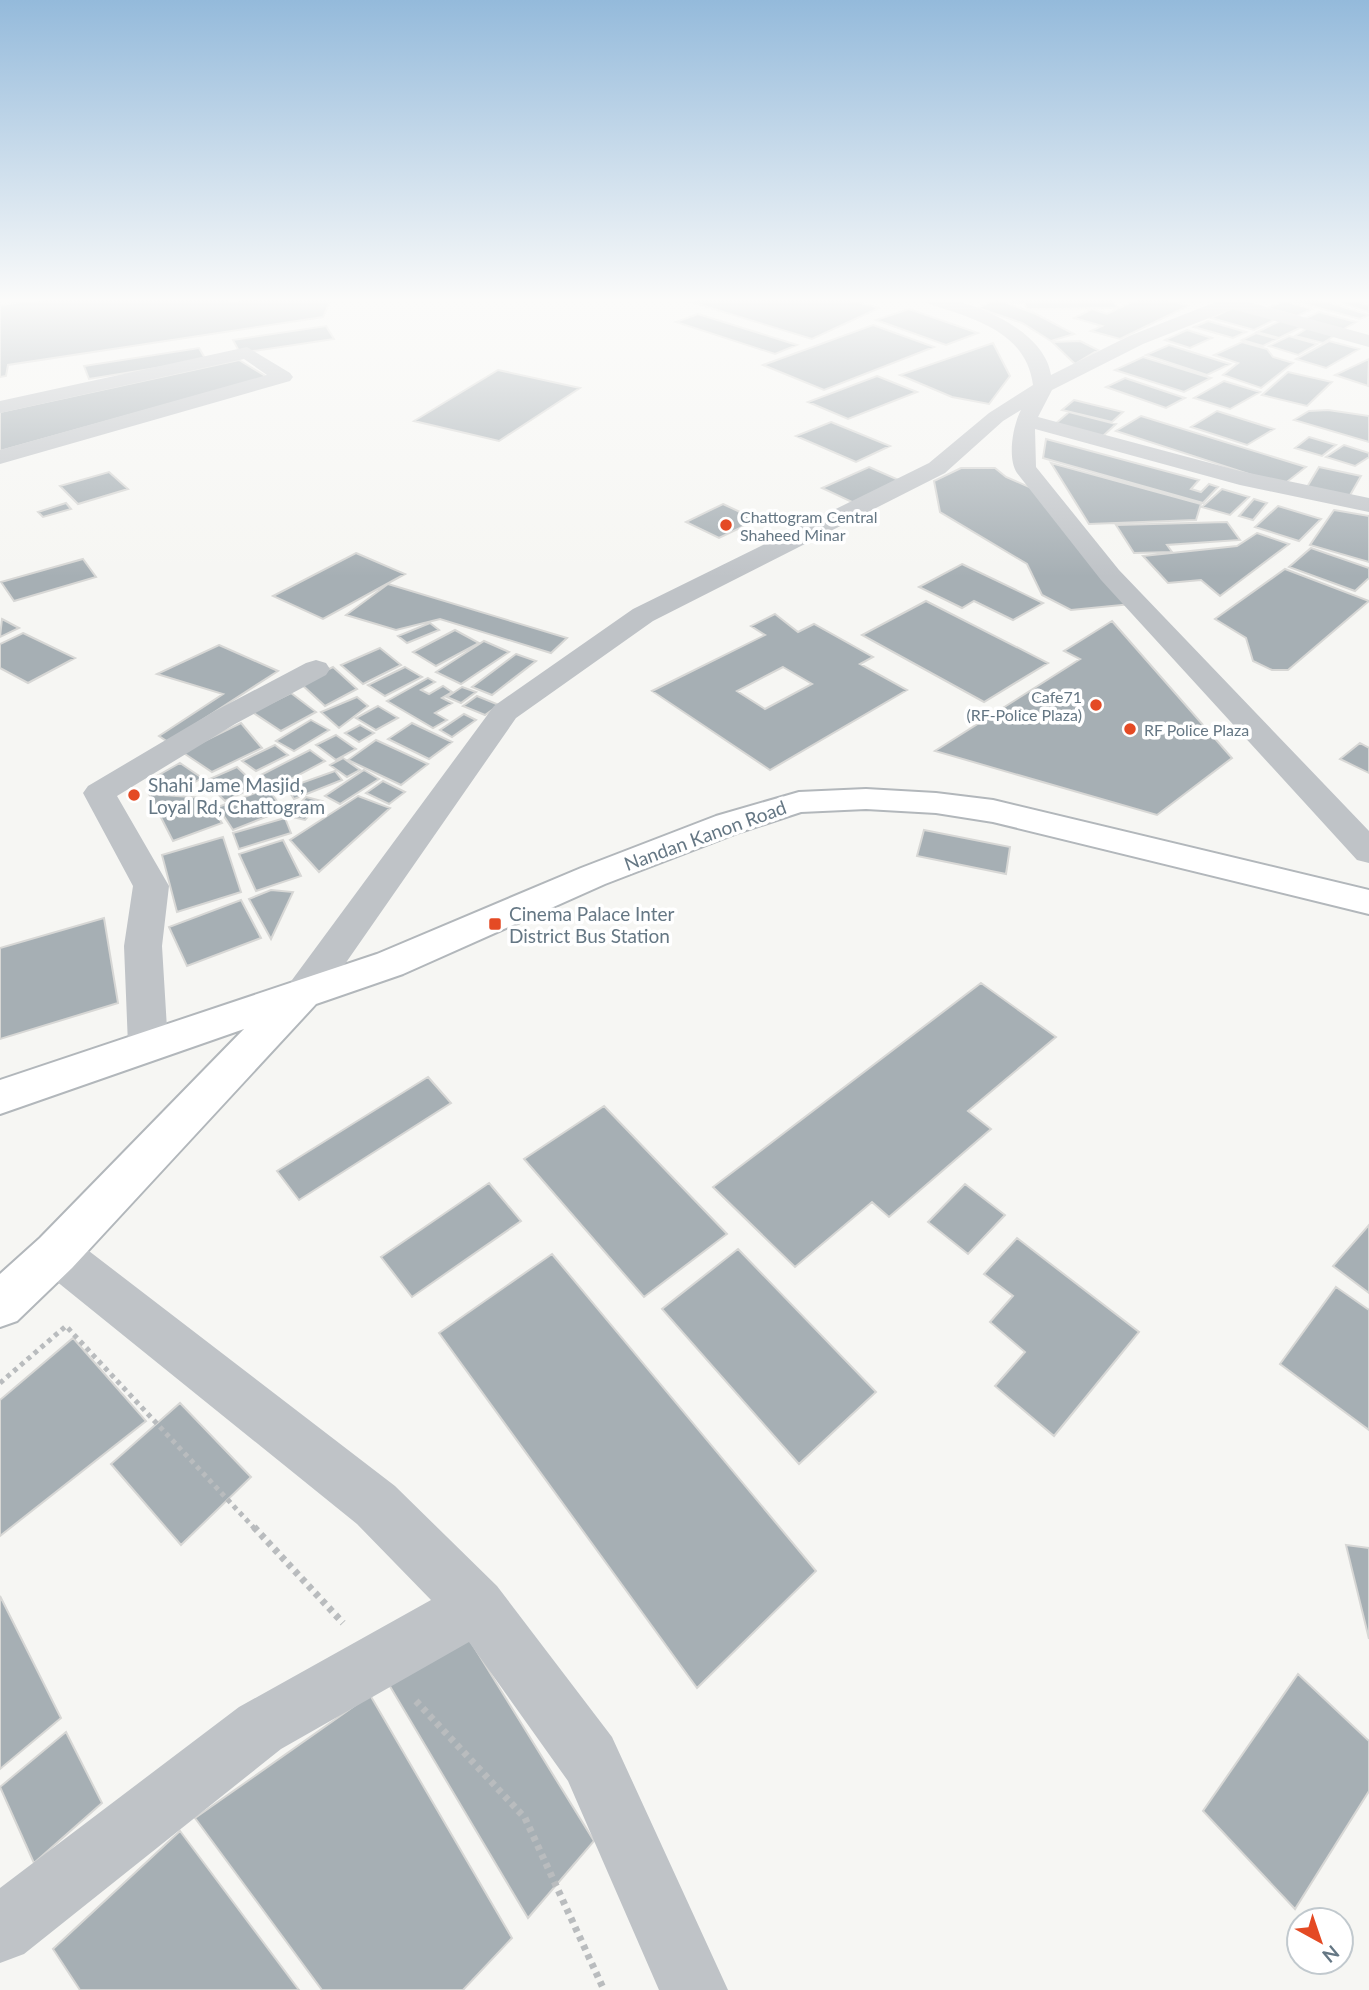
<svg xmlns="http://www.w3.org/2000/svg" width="1369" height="1990" viewBox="0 0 1369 1990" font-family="Lato,sans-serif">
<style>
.building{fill:#a6afb4;stroke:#d7d7d5;stroke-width:2;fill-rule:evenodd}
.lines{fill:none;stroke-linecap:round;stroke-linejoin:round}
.major-casing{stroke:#b2b7bb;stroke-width:4}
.path-far1{stroke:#b9bcbe;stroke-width:5;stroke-dasharray:4.5 4.5;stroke-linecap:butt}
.path{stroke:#b9bcbe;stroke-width:7;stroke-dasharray:5 5;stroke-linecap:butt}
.minor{fill:#bfc3c7;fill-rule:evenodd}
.major{fill:#fff;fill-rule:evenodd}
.poi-dot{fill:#e44a24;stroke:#fff;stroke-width:2.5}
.labels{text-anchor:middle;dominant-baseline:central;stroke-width:7;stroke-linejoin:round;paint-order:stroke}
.far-poi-label{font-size:16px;fill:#657784;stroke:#fff;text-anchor:start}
.poi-label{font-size:19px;fill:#657784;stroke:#fff;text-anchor:start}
.street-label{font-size:19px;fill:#657784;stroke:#fff}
</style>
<rect width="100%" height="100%" fill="#f6f6f3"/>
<path class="building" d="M53,298h176l1,4 17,-4h85l-9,19 -315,48 -2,11 -6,1v-72z
M700,298h144l35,10 -67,31 -121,-37z
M1009,298h102l7,10 -91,1 -3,-6h-13z
M1140,298h22l26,8 -68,33 -29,-8 11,-5 -28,-8 18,-9 15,5z
M1293,298h22l54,17 -9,4 -71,-19z
M996,299l40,15 38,20 -23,7 -29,-18 -44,-15z
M1351,300l18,5v7l-26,-8z
M1284,301l28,8 -15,7 -30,-8z
M1236,306l42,12 -24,12 -43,-12z
M909,309l69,24 -32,12 -70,-25z
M1319,312l37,10 -14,8 -38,-11z
M698,314l99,31 -22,9 -99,-32z
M1284,319l22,6 -27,13 -22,-6z
M1208,321l38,11 -13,6 -39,-11z
M873,325l61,22 -110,43 -61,-25z
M326,326l8,13 -94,14 -7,-13z
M1309,327l28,7 -14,9 -28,-7z
M1187,330l25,8 -22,10 -25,-8z
M1256,333l21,6 -14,7 -21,-6z
M1289,336l28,8 -19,11 -29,-9z
M1080,341l18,9 -23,14 -23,-22z
M1329,341l30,8 -33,19 -30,-9z
M1242,342l25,7 6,8 20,6 -32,25 -38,-13 15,-12 -24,-8z
M993,343l17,33 -21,28 -37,-7 -52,-22z
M1169,345l61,19 -23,11 -61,-20z
M199,348l7,12 -117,19 -5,-13z
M1143,357l68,21 -27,14 -69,-22z
M1369,359l-1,27 -33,-11z
M239,360l28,17 -267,74v-39z
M498,370l82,18 -81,53 -85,-20z
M1288,372l44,10 -25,24 -45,-11z
M877,376l40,16 -69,27 -40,-17z
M1125,378l60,20 -19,10 -60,-21z
M1224,381l36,11 -30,17 -36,-11z
M1074,400l49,12 -11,10 -50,-12z
M1328,410l41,6v26l-75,-22 15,-9z
M1217,411l57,18 -27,16 -56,-18z
M1069,412l47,12 -14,13 -48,-12z
M1141,416l165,51 -23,18 -167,-54z
M831,422l59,24 -34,16 -60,-26z
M1309,437l27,8 -14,11 -27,-8z
M1046,439l153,41 -8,9 10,3 8,-8 9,3 -15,16 -160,-45z
M1344,445l25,8v4l-14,9 -29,-9z
M1051,463l150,41 -5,16 -107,4z
M869,467l32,14 -47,22 -32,-15z
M1319,467l42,9 -12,21 -42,-10z
M961,468h34l11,9 28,12 98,115 -61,6 -29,-15 -15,-31 -87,-52 -6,-31z
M109,472l19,17 -50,15 -18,-18z
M1222,489l27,8 -19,18 -28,-8z
M1254,499l13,4 -14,17 -14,-4z
M66,503l5,6 -28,8 -5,-5z
M723,504l34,16 -38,18 -33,-16z
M1278,506l43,13 -22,22 -44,-14z
M1334,510l35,6v46l-59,-17z
M1227,522l13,18 -73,5 5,7 -38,1 -18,-28z
M1257,533l32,11 -69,52 -19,-16 -33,3 -25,-27 94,-10z
M1311,548l58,20v10l-14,13 -66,-24z
M356,553l49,21 -82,45 -50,-23z
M83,559l13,18 -82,24 -13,-19z
M962,564l81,39 -30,17 -39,-19 -12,7 -43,-21z
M1285,569l84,32 -81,69h-16l-19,-9 -7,-23 -31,-19z
M388,584l179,54 -16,15 -111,-34 -44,11 -50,-15z
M926,601l122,62 -64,39 -122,-67z
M775,614l23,18 16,-8 59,33 -13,7 47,26 -137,80 -118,-79 113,-56 -14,-9zM783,667l29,17 -47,25 -28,-18z
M2,619l17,9 -19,9z
M1112,621l120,137 -75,57 -222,-64 145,-92 -16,-8z
M430,623l9,7 -32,13 -9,-7z
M455,630l24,13 -43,23 -23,-14z
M23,633l52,25 -47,25 -28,-15v-24z
M484,641l25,11 -48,32 -25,-12z
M219,645l59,26 -110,71 -9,-6 64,-42 -66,-20z
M380,648l21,17 -38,19 -22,-19z
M516,654l20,7 -44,34 -20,-8z
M333,667l24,22 -32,17 -25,-23z
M405,667l17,10 -37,19 -17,-11z
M428,678l7,4 -14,8 8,4 14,-8 9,6 -10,6 10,5 -17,10 12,7 -14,8 -46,-27z
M462,687l14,5 -15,11 -14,-6z
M291,693l25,19 -35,19 -29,-19z
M477,696l22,9 -14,10 -22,-9z
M357,697l11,9 -29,22 -18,-16z
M378,706l20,12 -22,12 -20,-12z
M464,714l12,6 -24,17 -12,-7z
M311,720l18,10 -35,21 -18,-10z
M241,723l21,25 -50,24 -30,-20z
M412,723l40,19 -23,17 -41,-20z
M360,725l14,8 -15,9 -14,-9z
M336,735l20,14 -20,11 -20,-15z
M376,740l52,24 -27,21 -53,-25z
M1360,743l9,5v25l-29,-14z
M275,745l13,10 -32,16 -14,-10z
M310,750l15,11 -49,26 -15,-12z
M343,758l17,12 -13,7 -17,-12z
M180,763l22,15 -23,13 -22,-15z
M237,767l20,19 -32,15 -20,-20z
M364,770l15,9 -39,25 -15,-8z
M335,771l7,9 -48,19 -7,-11z
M383,781l22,11 -16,12 -23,-11z
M268,788l15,22 -50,20 -15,-23z
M149,794l56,4 17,25 -49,18z
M358,796l32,12 -71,64 -29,-32z
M306,797l16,4 -17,19 -17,-4z
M285,818l6,15 -52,16 -6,-16z
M924,830l86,17 -4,27 -89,-18z
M223,837l18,55 -64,20 -15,-57z
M283,840l18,36 -45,15 -17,-37z
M271,890l22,2 -22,47 -22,-40z
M241,900l20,38 -74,28 -18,-39z
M104,918l14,85 -118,36v-91z
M981,983l75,54 -88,74 23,18 -102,88 -17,-15 -77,65 -82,-80z
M428,1077l23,26 -152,97 -22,-29z
M604,1106l123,128 -83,63 -120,-138z
M489,1183l32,38 -109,76 -31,-40z
M965,1184l40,31 -37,39 -40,-32z
M1369,1225v68l-36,-27z
M1017,1238l122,94 -85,104 -59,-50 30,-34 -35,-30 23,-26 -29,-22z
M738,1249l138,143 -77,72 -137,-155z
M552,1254l264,317 -119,117 -258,-355z
M1336,1287l33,23v120l-89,-66z
M73,1338l73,83 -146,115v-136z
M180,1403l71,74 -70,68 -70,-81z
M1346,1545l23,3v91z
M0,1596l61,122 -61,51z
M458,1621l136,220 -66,77 -140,-235z
M1298,1674l71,67v50l-74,118 -92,-98z
M370,1695l142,243 -49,52h-141l-127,-172z
M66,1732l36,71 -68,60 -34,-76z
M180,1831l119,159h-219l-27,-41z"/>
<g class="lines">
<g class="major-casing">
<path id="major" d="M866,789l70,4 57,7 376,90v24l-376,-92 -57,-9 -70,-4 -65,3 -61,20 -135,52 -202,90 -87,30 -244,264 -55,53 -17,6v-53l40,-36 204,-209 -244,85v-34l377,-126 204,-86 135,-52 83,-24z"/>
</g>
<path class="path-far1" d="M0,1383l66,-57 189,203"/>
<path class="path" d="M254,1527l89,96
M416,1701l109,117 79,172"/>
<path class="minor" d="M922,298c8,0 19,-1 27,1 37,8 96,35 102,76l78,-39 97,-38h25l-3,4 121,33v12l-137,-38 -89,35 -91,46 -14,27 202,54 129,27v14l-129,-27 -205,-56 1,38 83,103 250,261v32l-12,-3 -256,-280 -84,-107c-10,-15 -4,-48 4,-63l-18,11 -58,52 -292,148 -137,97 -196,282 -14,4 -14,-4 -5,-10 5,-10 202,-274 139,-97 296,-146 60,-50 44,-28c-7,-56 -64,-67 -109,-83z
M247,347l43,26 3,4 -3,4 -290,83v-14l267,-75 -23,-16 -244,54v-12z
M316,660l10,3 4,6 -4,6 -91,49 -118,72 52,90 -7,60 6,99 -6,11 -14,5 -14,-5 -6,-11 -4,-99 9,-60 -50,-93 5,-7 125,-74 93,-49z
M56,1232l16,6 323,248 102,100 115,151 116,253h-69l-91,-209 -99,-139 -188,107 -257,205 -24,9v-75l239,-181 192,-107 -74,-76 -317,-256 -7,-15 7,-15z"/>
<use href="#major" class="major"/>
</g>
<linearGradient id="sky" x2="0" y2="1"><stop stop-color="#94badb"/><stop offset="0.52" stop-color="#fbfbfa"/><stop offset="1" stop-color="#fbfbfa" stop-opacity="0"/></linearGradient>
<rect width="1369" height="577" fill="url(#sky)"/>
<g class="poi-dot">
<circle cx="726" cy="525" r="7"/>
<circle cx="1096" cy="705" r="7"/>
<circle cx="1130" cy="729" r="7"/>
<circle cx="134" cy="795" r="7"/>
<rect x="488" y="917" width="14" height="14" rx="3.5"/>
</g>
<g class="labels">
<g class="far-poi-label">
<text x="740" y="516">Chattogram Central<tspan x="740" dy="18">Shaheed Minar</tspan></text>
<text x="1082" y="696" text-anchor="end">Cafe71<tspan x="1082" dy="18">(RF-Police Plaza)</tspan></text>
<text x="1144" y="729">RF Police Plaza</text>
</g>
<g class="poi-label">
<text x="148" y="784">Shahi Jame Masjid,<tspan x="148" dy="22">Loyal Rd, Chattogram</tspan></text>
<text x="509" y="913">Cinema Palace Inter<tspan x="509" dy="22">District Bus Station</tspan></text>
</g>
<g class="street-label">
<text transform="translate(705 835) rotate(-20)">Nandan Kanon Road</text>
</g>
</g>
<g transform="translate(1320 1941) rotate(140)"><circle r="33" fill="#ffffff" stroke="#c1c9ce" stroke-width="2"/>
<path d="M0-5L12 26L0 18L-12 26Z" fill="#e44a24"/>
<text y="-10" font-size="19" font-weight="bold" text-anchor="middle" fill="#657784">N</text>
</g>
</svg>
